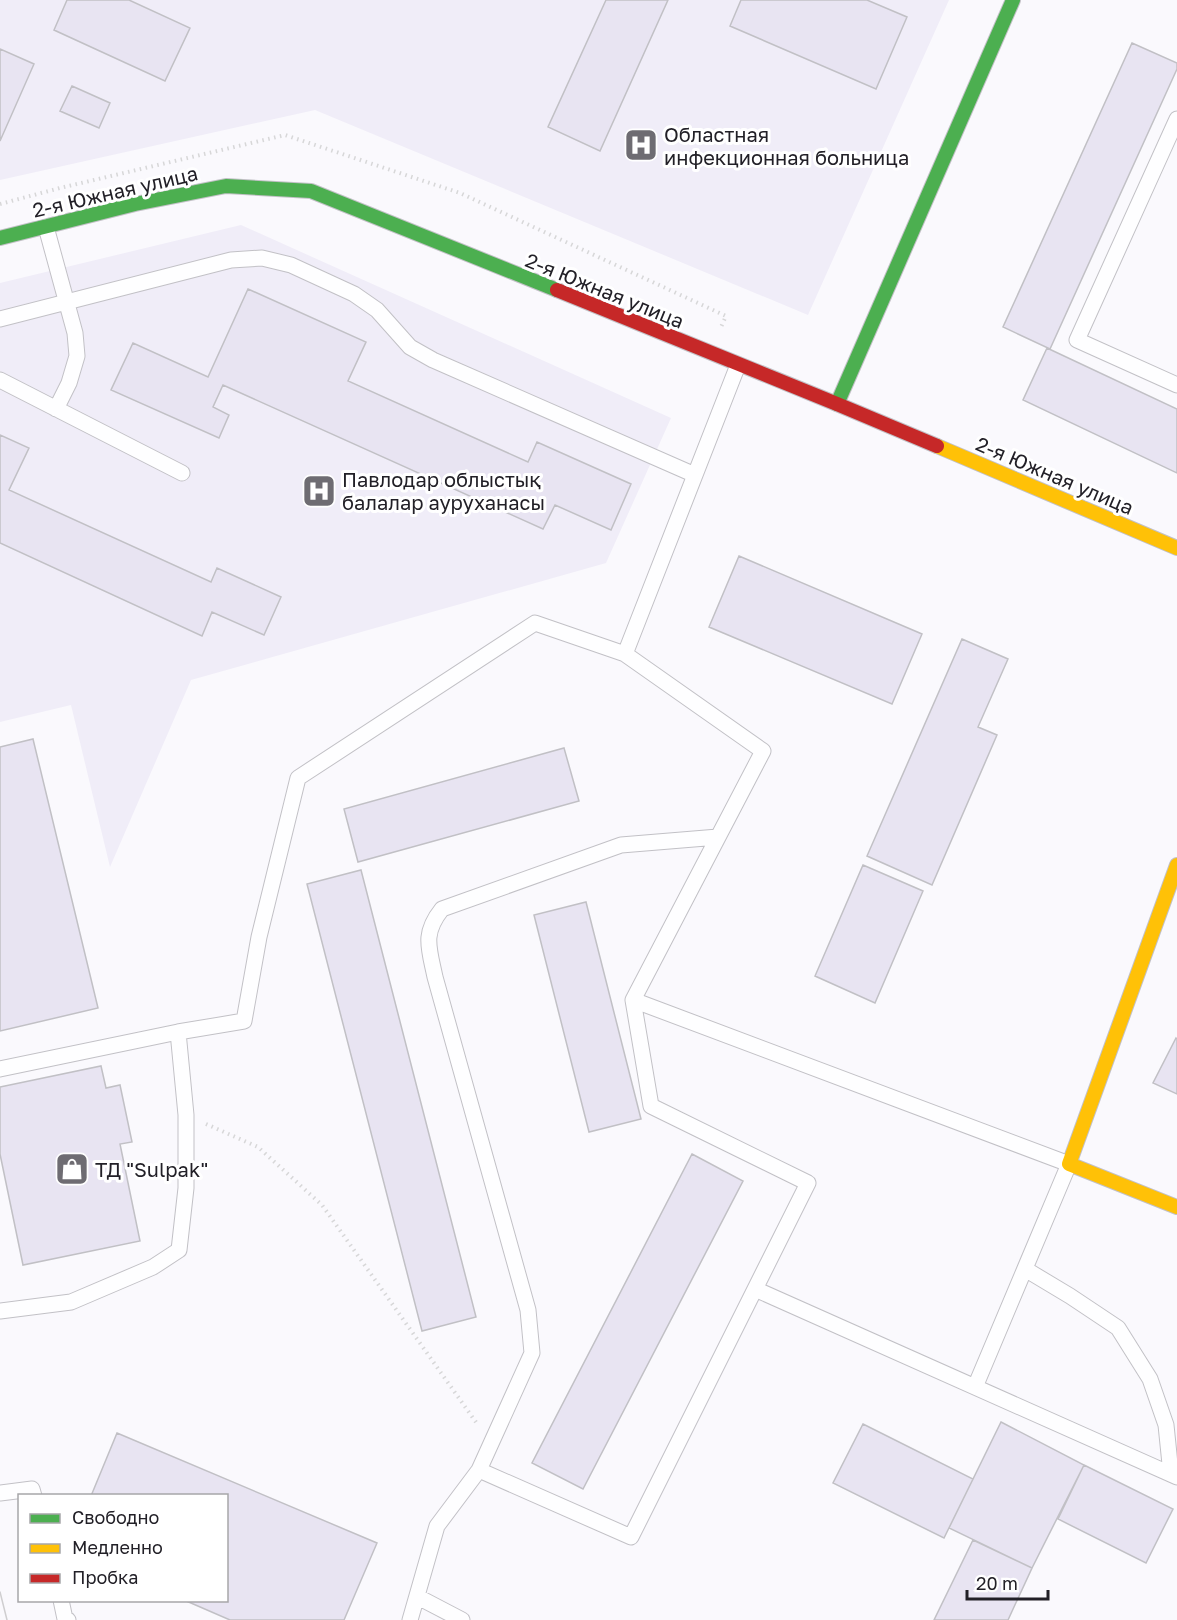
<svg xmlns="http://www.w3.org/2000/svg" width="1177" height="1620" viewBox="0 0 1177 1620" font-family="'Golos Text',sans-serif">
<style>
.built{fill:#f0edf8}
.building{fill:#e8e4f2;stroke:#c1c0c5;stroke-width:1.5}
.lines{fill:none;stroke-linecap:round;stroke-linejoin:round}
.lane-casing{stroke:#c2c1c6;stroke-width:17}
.fast-casing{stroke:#c2c1c6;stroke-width:16}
.slow-casing{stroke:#c2c1c6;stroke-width:16}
.jam-casing{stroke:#c2c1c6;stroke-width:16}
.path{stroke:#d7d7d8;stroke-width:4;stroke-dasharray:1.5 4.5;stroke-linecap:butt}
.lane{stroke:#fefeff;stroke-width:15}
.fast{stroke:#4caf50;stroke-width:14}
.slow{stroke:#ffc107;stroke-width:14}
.jam{stroke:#c62828;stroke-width:14}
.tram{stroke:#cfced0;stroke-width:1.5}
.labels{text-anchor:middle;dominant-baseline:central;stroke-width:6;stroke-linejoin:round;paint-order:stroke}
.poi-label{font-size:20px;fill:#222027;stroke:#fff;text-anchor:start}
.street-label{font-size:20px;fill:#222027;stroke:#fff}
</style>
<rect width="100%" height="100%" fill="#faf9fd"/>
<path class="built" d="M0,0h949l-141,315 -493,-205 -315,70z
M241,225l430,193 -65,145 -415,117 -81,187 -39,-162 -71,17v-439z"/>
<path class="building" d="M67,0h62l61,28 -25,53 -111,-51z
M606,0h62l-68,151 -52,-24z
M741,0h126l40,17 -31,72 -146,-63z
M1132,43l45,20v6l-127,280 -47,-22z
M0,49l34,15 -34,77z
M72,86l38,17 -11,25 -39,-17z
M248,289l118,53 -18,39 180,81 9,-20 94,42 -20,46 -56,-25 -12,24 -320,-144 -10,22 16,8 -10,23 -108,-48 22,-47 75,34z
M1047,348l130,61v64l-154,-73z
M0,435l29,13 -20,42 202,92 6,-14 64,29 -17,38 -52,-23 -10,24 -202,-93z
M739,556l183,78 -30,70 -183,-77z
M962,639l46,20 -30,68 19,8 -65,150 -65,-29z
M33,739l65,269 -98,23v-284z
M564,748l15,53 -221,61 -14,-53z
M863,865l60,26 -48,112 -60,-27z
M361,870l115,447 -54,14 -115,-447z
M586,902l55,217 -52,13 -55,-217z
M1176,1038l1,1v55l-24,-11z
M101,1066l5,22 14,-3 12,57 -12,2 20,97 -117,24 -23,-111v-67z
M692,1154l51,27 -160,308 -51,-26z
M1001,1422l83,43 -52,103 -83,-40z
M863,1424l110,55 -29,59 -111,-55z
M117,1433l260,110 -33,77h-114l-46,-20h42v-104h-135z
M1084,1465l89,44 -27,54 -88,-44z
M973,1540l59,28 -24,52h-74z"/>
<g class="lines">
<g class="lane-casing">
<path id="lane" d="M1177,119l-100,221 100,45
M46,227l29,106 2,23 -8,27 -13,26
M0,319l231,-59 31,-2 29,7 63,29 23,16 33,37 23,13 262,115
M0,380l182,93
M625,654l113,-289
M0,1069l178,-37 66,-11 15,-84 39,-159 237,-155 90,31 138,97 -130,249
M1025,1269l45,27 48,32 32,51 16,46 5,49
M755,1289l422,188
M0,1311l71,-9 82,-35 26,-17 7,-62v-73l-8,-83
M479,1470l53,-117 -4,-43 -93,-333c-6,-29 -13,-43 7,-68l179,-64 97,-8
M0,1493l32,-4 2,7
M418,1597l44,23
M61,1600l4,19 3,1
M410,1620l27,-94 42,-56 152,67 177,-354 -157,-77 -18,-106 436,164 -94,223"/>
</g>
<g class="fast-casing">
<path id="fast" d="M0,238l135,-34 91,-18 85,5 246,99
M837,404l176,-404"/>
</g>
<g class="slow-casing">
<path id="slow" d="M937,446l240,102
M1177,865l-108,299 108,43"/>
</g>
<g class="jam-casing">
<path id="jam" d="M557,290l280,114 100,42"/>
</g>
<path class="path" d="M0,204l60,-16 225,-53 175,58 266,123 -5,11
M206,1124l52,23 64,58 156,220"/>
<use href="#lane" class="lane"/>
<use href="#fast" class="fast"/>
<use href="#slow" class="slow"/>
<use href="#jam" class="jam"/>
<path class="tram" d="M0,1592l7,28"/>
</g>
<defs>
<g id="hospital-square" transform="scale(1.725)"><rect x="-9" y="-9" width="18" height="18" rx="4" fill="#6e6c72" stroke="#fff"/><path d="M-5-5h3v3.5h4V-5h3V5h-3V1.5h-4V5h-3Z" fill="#fff"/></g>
<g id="shop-square" transform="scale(1.725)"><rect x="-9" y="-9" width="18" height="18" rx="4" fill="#6e6c72" stroke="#fff"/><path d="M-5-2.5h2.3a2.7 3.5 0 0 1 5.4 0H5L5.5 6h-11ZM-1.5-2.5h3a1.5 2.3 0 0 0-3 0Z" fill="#fff"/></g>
</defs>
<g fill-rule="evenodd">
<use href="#hospital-square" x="641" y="145"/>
<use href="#hospital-square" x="319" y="491"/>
<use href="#shop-square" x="72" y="1169"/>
</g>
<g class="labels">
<g class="poi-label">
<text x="664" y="134">Областная<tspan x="664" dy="23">инфекционная больница</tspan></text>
<text x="342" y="479">Павлодар облыстық<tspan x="342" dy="23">балалар ауруханасы</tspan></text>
<text x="95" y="1169">ТД "Sulpak"</text>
</g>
<g class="street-label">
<text transform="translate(115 191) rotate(-13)">2-я Южная улица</text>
<text transform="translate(605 290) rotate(22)">2-я Южная улица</text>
<text transform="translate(1055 475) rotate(23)">2-я Южная улица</text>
</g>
</g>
<rect x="18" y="1494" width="210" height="108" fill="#ffffff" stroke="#a7a6a9" stroke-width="1.5"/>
<rect x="30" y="1514" width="30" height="9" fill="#4caf50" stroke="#a7a6a9" stroke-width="1.5"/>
<text x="72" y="1524" font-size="18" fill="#222027">Свободно</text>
<rect x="30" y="1544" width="30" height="9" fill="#ffc107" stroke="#a7a6a9" stroke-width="1.5"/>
<text x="72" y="1554" font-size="18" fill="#222027">Медленно</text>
<rect x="30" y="1574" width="30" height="9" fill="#c62828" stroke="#a7a6a9" stroke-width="1.5"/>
<text x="72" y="1584" font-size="18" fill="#222027">Пробка</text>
<path d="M967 1590v9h81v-9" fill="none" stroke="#222027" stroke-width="3"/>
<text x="976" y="1590" font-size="18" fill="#222027" stroke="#ffffff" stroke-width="4.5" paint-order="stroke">20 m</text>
</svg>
